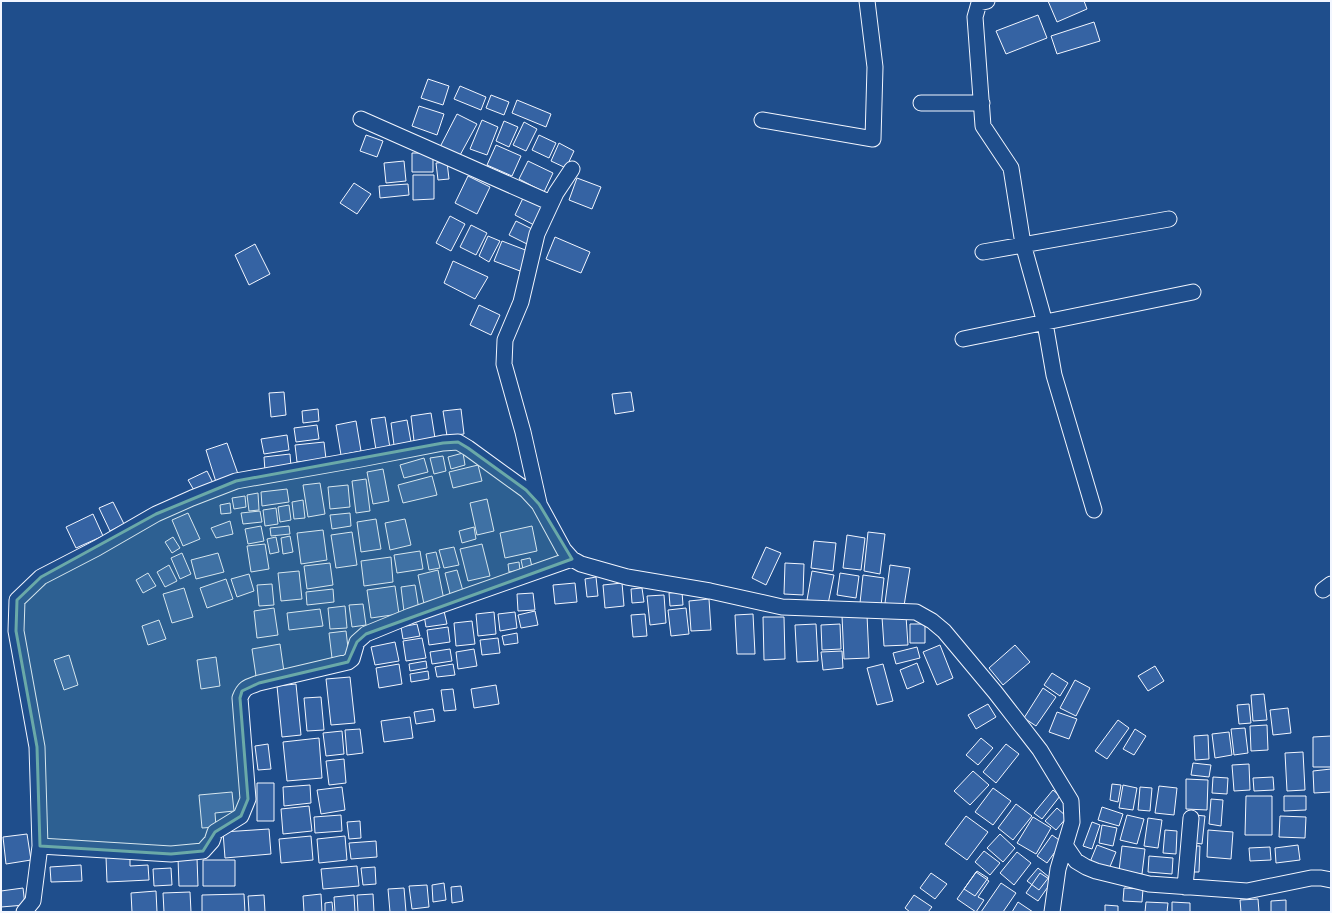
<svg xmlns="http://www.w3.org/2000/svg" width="1332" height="913" viewBox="0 0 1332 913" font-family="Manrope,sans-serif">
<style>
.building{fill:#3563a3;stroke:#f2f6ff}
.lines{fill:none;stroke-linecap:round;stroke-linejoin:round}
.minor-casing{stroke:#f2f6ff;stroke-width:17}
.minor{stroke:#1f4e8c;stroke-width:15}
.marked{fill:#6aa9a8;fill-opacity:0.2;stroke:#6aa9a8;stroke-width:3;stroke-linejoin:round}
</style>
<rect width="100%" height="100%" fill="#1f4e8c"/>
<path class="building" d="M1048,1h36l3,8 -30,13z
M1038,15l9,23 -41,16 -10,-23z
M1094,22l6,19 -43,13 -6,-18z
M428,79l21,7 -6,19 -22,-7z
M460,86l26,11 -5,13 -27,-11z
M491,95l18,7 -5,13 -18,-7z
M517,100l34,14 -5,13 -34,-14z
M419,106l25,8 -7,21 -25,-9z
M457,114l20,10 -18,33 -19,-10z
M482,120l16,7 -11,28 -17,-6z
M504,121l14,6 -9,20 -13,-6z
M524,122l13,7 -11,22 -13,-6z
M366,135l17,6 -6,16 -17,-6z
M539,135l17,8 -7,15 -17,-8z
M559,143l15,8 -8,17 -15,-7z
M496,145l25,11 -9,20 -25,-11z
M412,153h21v19h-21z
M404,161l2,20 -20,2 -2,-20z
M528,161l25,12 -9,19 -25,-13z
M447,162l2,17 -11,1 -2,-17z
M413,175h21v24l-21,1z
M468,176l22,11 -13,27 -22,-11z
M577,178l24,9 -9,22 -23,-9z
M354,183l17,11 -14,20 -17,-11z
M408,184l1,11 -29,3 -1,-12z
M523,198l22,11 -9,17 -21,-11z
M450,216l15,8 -14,27 -15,-8z
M516,221l18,9 -7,14 -18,-9z
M471,225l16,8 -11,22 -16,-8z
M488,236l12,5 -11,21 -10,-6z
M555,237l35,15 -9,21 -35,-14z
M502,241l26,10 -8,20 -26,-10z
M255,244l15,30 -21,11 -14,-30z
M453,261l35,16 -13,22 -31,-16z
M479,305l21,10 -9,20 -21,-10z
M284,392l2,23 -15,2 -2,-24z
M631,392l3,19 -19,3 -3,-20z
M318,409l1,12 -16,2 -1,-12z
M461,409l3,25 -17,2 -4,-25z
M431,413l4,25 -21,3 -3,-25z
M385,417l5,31 -14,2 -5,-31z
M407,420l4,22 -17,3 -3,-22z
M356,421l5,30 -20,4 -5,-30z
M317,425l2,14 -23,3 -2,-14z
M287,435l2,15 -25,4 -3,-15z
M324,442l2,17 -29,3 -2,-17z
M227,443l11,31 -22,8 -10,-32z
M463,453l2,12 -14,4 -3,-12z
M290,454l1,13 -26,4 -1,-14z
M443,456l3,15 -12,3 -4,-16z
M424,458l4,14 -24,6 -4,-13z
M478,465l4,16 -29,7 -4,-16z
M383,469l6,32 -16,3 -6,-32z
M207,471l6,12 -18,9 -7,-12z
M432,476l5,19 -34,8 -5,-18z
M366,479l4,32 -14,2 -4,-32z
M320,483l5,31 -17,3 -5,-32z
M348,485l2,22 -20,2 -2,-22z
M287,489l2,13 -27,4 -1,-14z
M258,493l1,17 -10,1 -2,-16z
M245,496l1,11 -12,2 -2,-11z
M487,499l7,32 -17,4 -7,-32z
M303,500l2,18 -11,1 -2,-17z
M113,502l11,22 -14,7 -11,-23z
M230,503l1,10 -10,1 -1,-9z
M289,505l2,15 -11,2 -2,-15z
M276,508l2,16 -13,2 -2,-16z
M260,511l2,11 -19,2 -2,-11z
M188,513l12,26 -17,7 -11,-26z
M350,513l1,13 -19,3 -2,-14z
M93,514l10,22 -27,12 -10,-21z
M376,519l5,30 -20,3 -4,-30z
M405,519l6,26 -21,5 -5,-27z
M230,521l3,13 -17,4 -5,-10z
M261,526l3,15 -16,3 -3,-15z
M289,526l1,8 -19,2 -1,-8z
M532,526l5,25 -32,7 -5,-25z
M474,527l2,12 -14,4 -3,-12z
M323,530l4,30 -26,4 -4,-31z
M352,532l5,33 -21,3 -5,-33z
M868,532l17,2 -5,40 -16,-3z
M847,535l18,3 -4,32 -18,-2z
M290,536l3,16 -10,2 -2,-16z
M173,537l7,11 -8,5 -7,-11z
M276,537l3,15 -9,2 -3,-15z
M814,541l22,2 -3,28 -22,-3z
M265,544l4,25 -18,3 -4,-26z
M482,544l8,32 -22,5 -8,-32z
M454,547l5,18 -15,3 -5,-18z
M766,547l15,6 -15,32 -14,-7z
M420,551l3,18 -26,4 -3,-18z
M436,552l4,16 -11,2 -3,-16z
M182,553l9,21 -11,5 -9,-21z
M218,553l6,19 -28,7 -5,-19z
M391,557l2,25 -29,4 -3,-25z
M530,558l2,9 -9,2 -2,-9z
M519,562l1,8 -11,2 -1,-8z
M330,563l3,22 -26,4 -3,-23z
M785,563l19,1 -1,31 -19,-1z
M169,565l8,16 -12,6 -8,-15z
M890,565l20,3 -6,38 -19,-3z
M438,570l6,30 -20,4 -6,-29z
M457,570l6,21 -13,3 -5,-21z
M299,571l3,28 -21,2 -3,-28z
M812,571l22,4 -6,29 -21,-4z
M148,573l8,13 -13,7 -7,-13z
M840,573l19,3 -3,22 -19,-3z
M249,574l5,17 -17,6 -6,-18z
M863,575l21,3 -3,28 -21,-3z
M596,577l2,19 -11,1 -2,-18z
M226,579l7,20 -26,9 -7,-20z
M575,583l2,19 -22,2 -2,-19z
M622,583l2,23 -19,2 -2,-23z
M272,584l2,21 -15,1 -2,-21z
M415,585l4,25 -15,2 -3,-25z
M395,586l4,28 -28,4 -4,-28z
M184,588l9,29 -21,6 -9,-29z
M642,588l2,14 -12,1 -1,-14z
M333,589l1,13 -27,3 -1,-13z
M682,592l1,13 -13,1 -1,-13z
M533,593l2,17 -17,1 -1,-17z
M664,595l2,28 -16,2 -3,-29z
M709,599l2,31 -20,1 -2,-30z
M363,604l3,21 -14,2 -3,-22z
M345,606l2,22 -17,1 -2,-21z
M274,608l4,27 -21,3 -3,-27z
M686,608l3,26 -18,2 -3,-26z
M320,609l3,17 -34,4 -2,-17z
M444,611l3,13 -21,3 -2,-12z
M535,611l3,14 -17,3 -3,-13z
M494,612l2,22 -18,2 -2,-22z
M515,612l2,16 -17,3 -2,-17z
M645,614l2,22 -14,1 -2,-22z
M753,614l2,40h-18l-2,-39z
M867,615l2,43 -25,1 -2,-43z
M906,616l2,29 -24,1 -2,-29z
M763,617h21l1,42 -21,1z
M159,620l7,19 -18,6 -6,-19z
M472,621l3,23 -19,2 -2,-23z
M417,624l3,12 -17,3 -2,-12z
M816,624l2,37 -21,1 -2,-37z
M840,624l1,25 -19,1 -1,-25z
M910,624h15v19h-15z
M448,627l2,15 -21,3 -2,-15z
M346,631l3,25 -17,2 -3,-25z
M517,633l1,10 -14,2 -2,-9z
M422,638l4,20 -20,3 -3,-20z
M498,638l2,15 -18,2 -2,-15z
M395,642l4,19 -24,4 -4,-18z
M280,644l4,28 -28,4 -4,-27z
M940,645l13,33 -16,7 -14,-33z
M1015,645l15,17 -27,23 -14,-17z
M917,647l3,11 -24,6 -3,-11z
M450,649l2,12 -20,3 -2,-12z
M474,649l3,17 -19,3 -2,-17z
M842,651l1,17 -20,2 -2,-18z
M69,655l9,30 -14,5 -10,-30z
M216,657l4,29 -19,3 -4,-29z
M426,661l1,7 -17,3 -1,-7z
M917,663l7,19 -17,7 -7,-19z
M399,664l3,20 -23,4 -3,-20z
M453,664l2,11 -18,2 -2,-10z
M883,664l10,37 -16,4 -10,-37z
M1155,666l9,15 -16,10 -10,-15z
M428,671l1,8 -18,3 -1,-8z
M1052,673l16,10 -8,13 -16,-11z
M350,677l5,46 -24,2 -5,-46z
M1075,680l15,8 -14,28 -16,-8z
M296,684l5,51 -19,2 -5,-51z
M496,685l3,19 -25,4 -3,-19z
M1043,688l13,9 -20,29 -12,-8z
M453,689l3,21 -12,1 -3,-21z
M1264,694l3,26 -14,1 -2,-26z
M321,697l3,33 -17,1 -3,-33z
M988,704l8,13 -20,12 -8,-14z
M1249,704l2,19 -12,1 -2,-19z
M1288,708l3,25 -18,2 -3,-25z
M433,709l2,12 -19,3 -2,-12z
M1057,712l20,7 -8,20 -20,-7z
M410,717l3,21 -29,4 -3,-21z
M1118,720l11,8 -22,31 -12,-8z
M1267,725l1,25 -17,1 -1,-25z
M1245,728l3,25 -14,2 -3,-26z
M360,729l3,24 -16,2 -2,-25z
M1135,729l11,7 -12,19 -11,-6z
M342,731l2,23 -18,2 -3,-23z
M1229,732l3,23 -17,3 -3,-24z
M1208,735l1,24 -14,1 -1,-24z
M1331,736v31h-18v-30z
M319,738l3,40 -35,3 -4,-39z
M981,738l12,10 -15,17 -12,-10z
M268,744l3,25 -13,1 -3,-24z
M1006,744l13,10 -23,29 -13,-11z
M1303,752l2,38 -18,1 -2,-38z
M344,759l2,24 -17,2 -3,-24z
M1193,763l18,2 -2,12 -18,-2z
M1249,764l1,26 -16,1 -2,-26z
M1331,769v23l-17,1 -1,-22z
M973,771l16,14 -19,20 -16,-14z
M1213,777l15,1 -1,16 -15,-1z
M1273,777l1,13 -20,1 -1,-13z
M1186,779l22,1 -1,30 -21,-1z
M257,783h17v38h-17z
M1112,784l9,1 -3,17 -8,-2z
M310,785l1,18 -27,3 -1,-19z
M1123,785l14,3 -4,22 -14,-2z
M1159,786l18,2 -3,27 -19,-2z
M342,787l3,23 -24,4 -4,-24z
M1140,787l12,1 -2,23 -12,-1z
M993,788l18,13 -18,24 -18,-13z
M1053,790l7,6 -18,23 -8,-6z
M232,792l2,19 -19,2 1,14 -14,1 -3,-33z
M1246,796h26v39h-27z
M1284,796h22v14l-22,1z
M1211,799l12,1 -2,26 -12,-2z
M1016,804l16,12 -19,24 -15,-12z
M309,806l3,25 -29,3 -2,-25z
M1102,807l21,7 -4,12 -21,-6z
M1057,808l10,9 -11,13 -11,-9z
M1185,814l20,2 -3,28 -20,-3z
M341,815l1,16 -27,2 -1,-16z
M1127,815l17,4 -7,25 -17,-4z
M966,816l22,16 -21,28 -22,-16z
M1280,816l26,1 -1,21 -26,-1z
M1033,817l18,11 -15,26 -19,-11z
M1148,818l14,2 -4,28 -14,-2z
M360,821l1,17 -12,1 -2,-17z
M1092,822l8,3 -8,24 -9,-3z
M1102,825l15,3 -4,18 -14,-3z
M269,829l2,25 -46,4 -2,-26z
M1165,830l12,1 -1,23 -13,-1z
M1208,830l25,2 -2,27 -24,-2z
M27,834l4,26 -25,4 -3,-27z
M1000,834l15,14 -12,14 -16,-14z
M1052,835l10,7 -15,21 -10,-7z
M311,836l2,24 -32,3 -2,-24z
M345,836l2,24 -28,3 -2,-24z
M376,841l1,16 -26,2 -2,-16z
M1097,845l19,7 -7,17 -19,-7z
M1298,845l2,15 -24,3 -1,-15z
M1122,846l23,3 -3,25 -23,-3z
M1182,846h18l-1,26h-18z
M1270,847l1,13 -21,1 -1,-13z
M984,851l16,12 -10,12 -15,-13z
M1017,852l14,11 -17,22 -14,-12z
M1149,856l24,2 -1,16 -24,-2z
M106,857h24v9l18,-1 1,15 -42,2z
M178,858h19l1,28h-19z
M203,860h32v26h-32z
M81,865l1,16 -31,1 -1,-15z
M357,866l2,20 -36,3 -2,-20z
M375,867l1,17 -13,1 -2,-17z
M171,868l1,17 -18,1 -1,-17z
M1038,868l11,9 -10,13 -12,-9z
M977,871l11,7 -13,18 -11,-7z
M976,872l13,9 -11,16 6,3 -8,12 -19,-13z
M931,873l16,11 -12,15 -15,-11z
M1040,873l12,8 -14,20 -12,-8z
M444,883l2,17 -13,2 -1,-17z
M1001,883l15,10 -13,19h-22z
M427,885l2,22 -17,2 -3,-23z
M461,886l2,15 -11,2 -1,-16z
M23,888l2,17 -24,2v-16z
M404,888l2,24h-16l-2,-23z
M1124,888l19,1 -1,13 -19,-1z
M156,891l1,21h-25l-1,-19z
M190,892l1,20h-27l-1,-19z
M244,894l1,18h-43v-17z
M321,894l1,18h-18l-1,-16z
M373,894l1,18h-16l-1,-17z
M264,895l1,17h-16l-1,-16z
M354,895l1,17h-20l-1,-15z
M914,895l18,12 -4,5h-18l-5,-4z
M1258,899l1,13h-18l-1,-12z
M1286,900v12h-15v-11z
M332,902l1,10h-8v-9z
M1018,902l15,10h-21z
M1146,902l22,1 -1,9h-22z
M1172,902l18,1v9h-18z
M1105,905l13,1v6h-13z"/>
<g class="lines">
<g class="minor-casing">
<path id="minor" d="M987,1l-8,2 -4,14 8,109 28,42 12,76 22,79 9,52 40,135
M921,103h61
M361,119l190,84
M762,120l111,19 2,-72 -8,-66
M983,252l186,-33
M963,339l230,-47
M539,503l-16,-71 -19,-68 1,-24 16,-38 16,-68 19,-41 16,-24
M1323,590l8,-6
M1065,845l11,16 10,6 10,4 53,13 98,7 64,-13h10l10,2
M40,846l131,8 32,-3 9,-10 3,-9 26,-16 7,-17 -8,-101c4,-11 8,-11 19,-15l89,-21 4,-3 5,-17 9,-8 44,-18 162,-57
M1185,887l6,-69
M24,912l9,-11 7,-55 -3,-99 -21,-116 1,-31 24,-23 56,-29 59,-34 36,-16 44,-17 125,-22 82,-16 15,-1 10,6 58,42 13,14 25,46 8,9 9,5 46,13 83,14 72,16 134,5 16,9 12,10 51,61 45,58 31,51 1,21 -14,47 -6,43"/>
</g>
<use href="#minor" class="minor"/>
</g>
<path class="marked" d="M458,442l10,6 58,42 13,14 33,55 -206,75 -9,8 -9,20 -89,21 -17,8 -2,7 8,101 -7,17 -26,16 -12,19 -32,3 -131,-8 -3,-99 -21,-116 1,-31 24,-23 115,-63 80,-33 207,-38z"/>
<rect width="1332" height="913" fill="none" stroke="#f2f6ff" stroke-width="4"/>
</svg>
